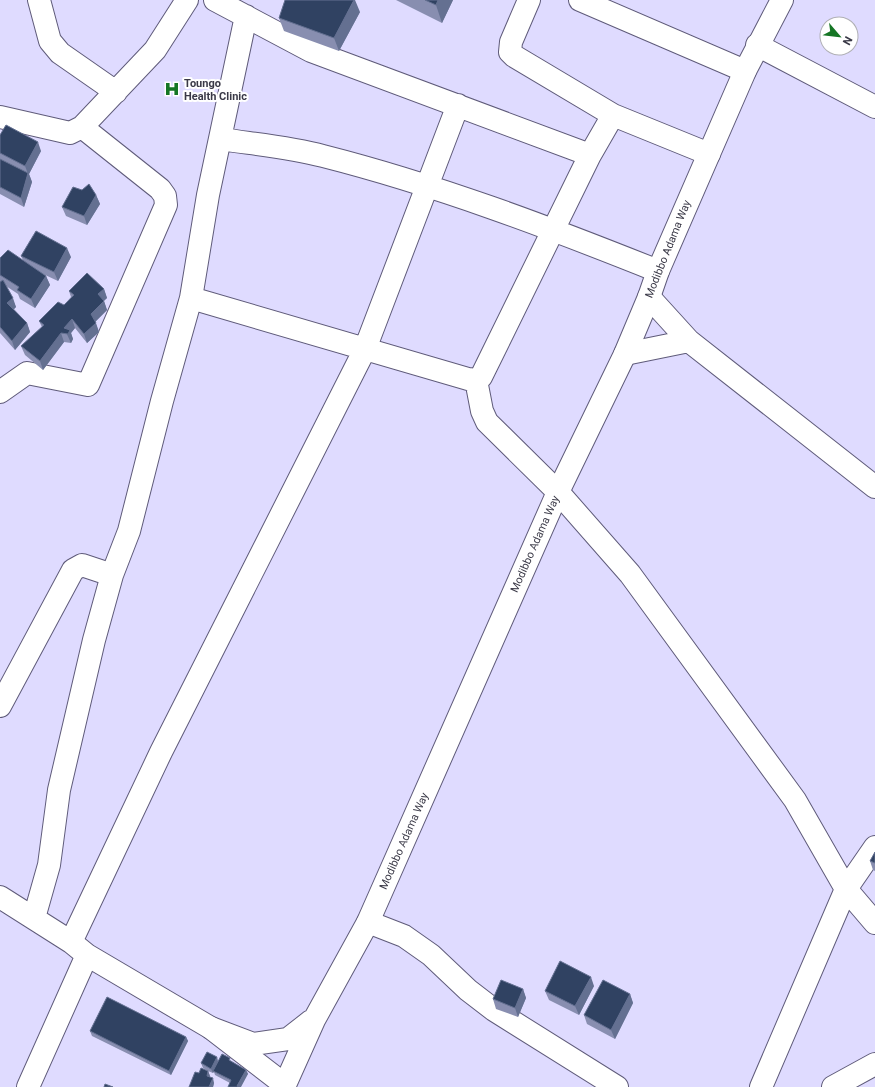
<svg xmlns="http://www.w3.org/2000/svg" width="875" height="1087" viewBox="0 0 875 1087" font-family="Roboto,sans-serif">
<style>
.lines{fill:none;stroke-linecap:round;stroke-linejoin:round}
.minor-casing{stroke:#5f5b7a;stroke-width:24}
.major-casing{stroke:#5f5b7a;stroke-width:24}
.minor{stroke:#fff;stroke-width:22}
.major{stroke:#fff;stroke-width:22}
.wall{fill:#888eb0}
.shaded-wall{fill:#647091}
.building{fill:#304262;stroke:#647091}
.labels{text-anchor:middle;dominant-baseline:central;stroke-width:4;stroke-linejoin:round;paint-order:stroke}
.poi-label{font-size:11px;font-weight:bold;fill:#3a3947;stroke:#fff;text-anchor:start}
.street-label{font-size:11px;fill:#3a3947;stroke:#fff}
</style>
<rect width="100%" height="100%" fill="#dfdbff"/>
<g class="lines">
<g class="minor-casing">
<path id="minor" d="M39,0l11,41 10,12 56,39
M215,0l96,51 279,104
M529,0l-18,42 -1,10 4,4 99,59 96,39
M580,0l165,71
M757,45l118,62
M0,117l70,16 12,-6 73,-77 32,-50
M221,139c33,5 69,8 102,17 114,29 225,71 335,115
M649,297l40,44 186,146
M191,298l277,81 8,1 5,-3 109,-222 23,-40
M625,354l64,-13
M476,380l6,31 5,11 71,70 72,82 165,226 51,89 29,34
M0,392l27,-19 61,12 78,-180 -1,-9 -5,-7 -78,-62
M0,706l73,-136 9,-5 30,10
M0,897l71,45 16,13 124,73 74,57
M34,918l15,-53 10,-75 35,-150 18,-65 17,-44 33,-130 29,-103 17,-103 38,-179
M368,922l36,14 27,19 37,35 26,20 123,77
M71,942l90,-190 204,-403 93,-244
M28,1087l59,-132
M761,1087l85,-198 29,-42"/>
</g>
<g class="major-casing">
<path id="major" d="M211,1028l42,16 35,-5 23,-18
M284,1087l30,-67 54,-98 190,-430 67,-138 24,-57 9,-26 87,-200 37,-71
M833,1087l42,-23"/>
</g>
<use href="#minor" class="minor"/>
<use href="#major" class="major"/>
</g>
<path class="wall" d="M396,0h57l-11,23z
M360,12l-21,39 -55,-20 -5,-13z
M0,136l41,15 -12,23 3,8 -8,25 -24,-13z
M96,195l4,9 -13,21 -21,-9 -4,-9z
M21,256l50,1 -13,24 -15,-7 3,2 4,9 -15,23 -15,-9 -2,-5 -12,-8 10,21 -2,2 13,14 3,9 -15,18 -15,-17v-75l23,2z
M104,289l3,9 -3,3 3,9 -12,12 4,10 -12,11 -12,-15 -4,5 2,6 -2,4 -7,-1 -21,28 -18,-15 -4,-9 21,-19 -3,-6 25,-16 7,-8 -2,-6z
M875,852v19l-2,-1 -3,-9z
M594,986l-15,29 -30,-15 -4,-9z
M523,989l3,9 -8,19 -22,-8 -3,-10z
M630,994l3,9 -18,36 -28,-15 -3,-9z
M90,1031l96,6 2,4 -17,34 -79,-39z
M217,1057l1,5h13l15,8 2,4 -18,9 -15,-8 -1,-3 -1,1 -5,-2 2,5v1l4,6 -1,4h-24l10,-14 9,-2 -5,-3 -2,-5z"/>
<path class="shaded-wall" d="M354,0h1l5,12 -21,39 -5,-13z
M438,0h15l-11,23 -6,-18z
M38,142l3,9 -12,23 3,8 -8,25 -3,-9 7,-24 -3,-8z
M96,195l4,9 -13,21 -3,-9z
M67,248l4,9 -13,24 -4,-9z
M46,276l4,9 -15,23 -4,-9z
M104,289l3,9 -6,5 -3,-9z
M13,298l3,9 -5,5 -4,-9z
M104,301l3,9 -13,13 -3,-9z
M72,319l3,9 -4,5 2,6 -2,4 -7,-15z
M27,323l3,9 -15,18 -3,-9z
M96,323l3,9 -12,11 -3,-9z
M61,333l3,9 -21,28 -3,-9z
M591,977l3,9 -15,29 -4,-9z
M523,989l3,9 -8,19 -3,-9z
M630,994l3,9 -18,36 -4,-9z
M186,1037l2,4 -17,34 -2,-4z
M217,1057l1,5 -5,11 -2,-4z
M246,1070l2,4 -7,13h-4v-1z
M208,1071l2,5 -2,4 -1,-4z
M213,1078l1,5 -1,4h-4z"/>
<path class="building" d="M285,0h69l-20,38 -55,-20z
M425,0h13l-2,5z
M6,125l32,17 -13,24 -25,-13v-18z
M0,159l28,14 -7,25 -21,-11z
M89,184l7,11 -12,21 -22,-9 11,-20 9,3z
M36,231l31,17 -13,24 -33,-16z
M8,250l38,26 -15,23 -14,-9 2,-3 -19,-12v-17z
M87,273l17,16 -6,5 6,7 -13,13 5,9 -12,11 -12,-15 -8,9 6,2 -2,4 -7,-1 -21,28 -19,-15 23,-21 -5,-4 19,-19 6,3 10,-10 -5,-4z
M3,280l10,18 -6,5 20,20 -15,18 -12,-14v-45z
M875,852v11l-5,-2z
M560,961l31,16 -16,29 -30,-15z
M501,980l22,9 -8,19 -22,-9z
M603,980l27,14 -19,36 -27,-15z
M107,997l79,40 -17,34 -79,-40z
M207,1052l10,5 -6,12 -10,-6z
M222,1054l8,4 -1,2 17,10 -9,16 1,1h-10l3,-7 -18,-9z
M201,1068l7,3 -1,5 6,2 -4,9h-20l6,-15 4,1z
M105,1084l8,3h-9z"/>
<defs>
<g id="hospital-bare" transform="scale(1.2)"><path d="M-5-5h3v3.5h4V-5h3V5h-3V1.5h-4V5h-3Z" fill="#167625" stroke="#fff" stroke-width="2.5" paint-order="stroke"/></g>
</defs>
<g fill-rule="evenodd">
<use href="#hospital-bare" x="172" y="89"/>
</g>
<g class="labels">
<g class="poi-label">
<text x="184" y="83">Toungo<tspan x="184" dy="13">Health Clinic</tspan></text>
</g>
<g class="street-label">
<text transform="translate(668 249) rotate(-68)">Modibbo Adama Way</text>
<text transform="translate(535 544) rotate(-66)">Modibbo Adama Way</text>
<text transform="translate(404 841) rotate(-66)">Modibbo Adama Way</text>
</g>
</g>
<g transform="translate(839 36) rotate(118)"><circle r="19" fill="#ffffff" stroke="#b0b0b5"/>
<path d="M0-3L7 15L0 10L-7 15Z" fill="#167625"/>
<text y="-6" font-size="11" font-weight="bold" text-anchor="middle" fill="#3a3947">N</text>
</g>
</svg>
